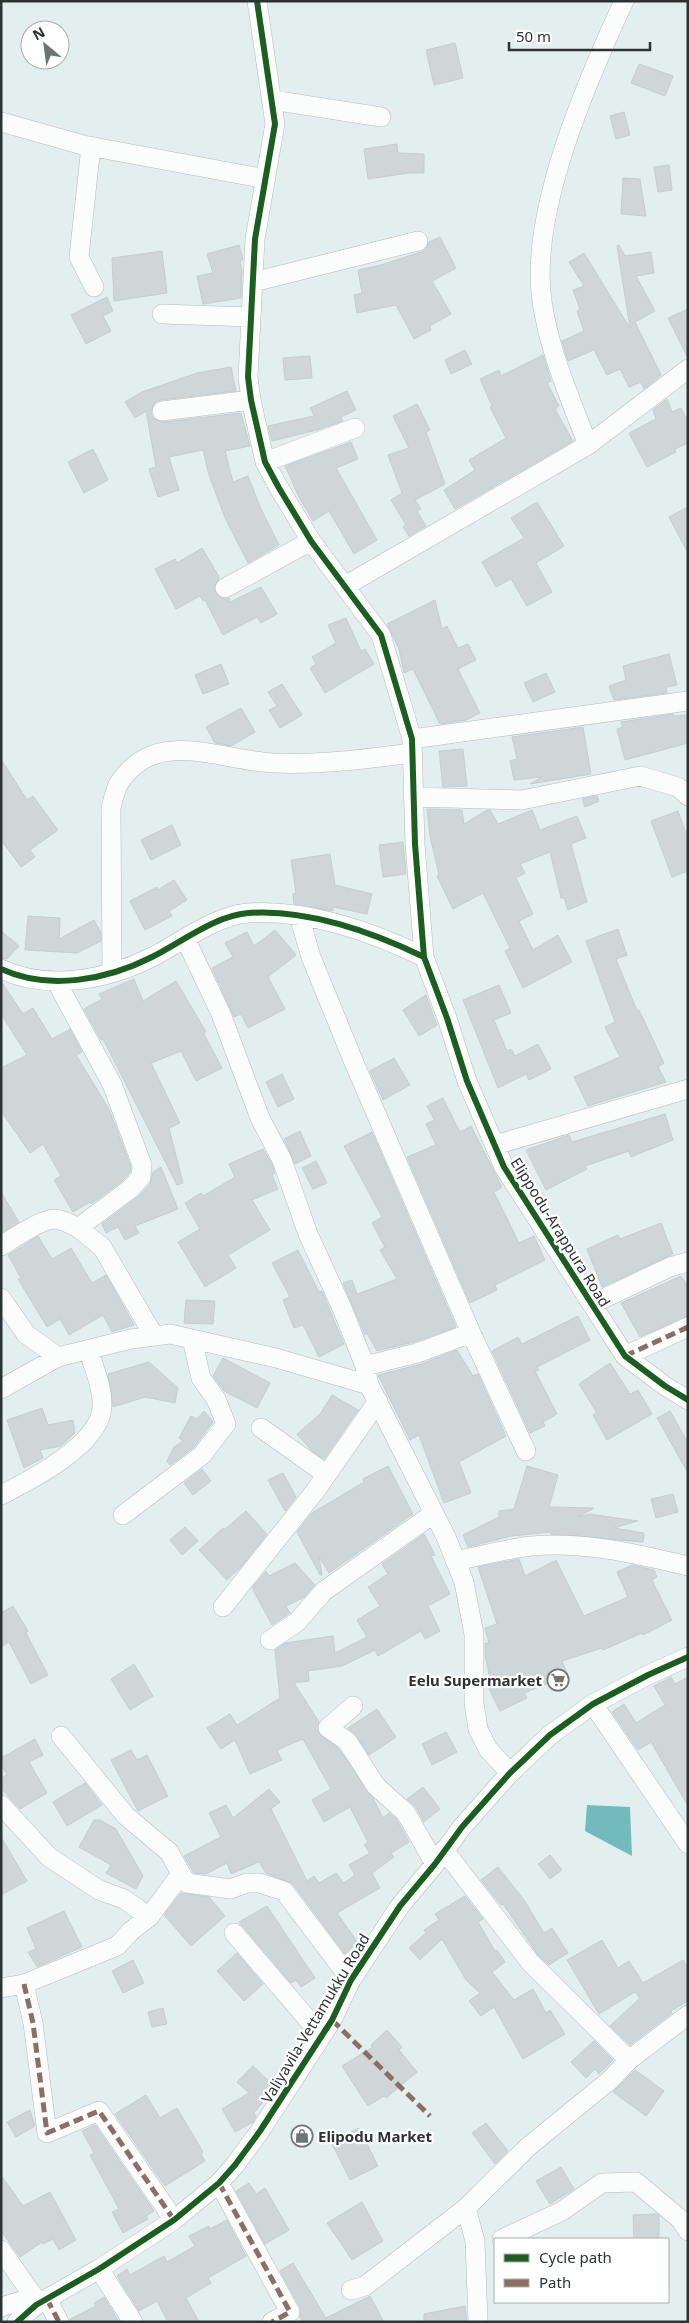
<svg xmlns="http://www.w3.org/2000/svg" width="689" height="2323" viewBox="0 0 689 2323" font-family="'Noto Sans',sans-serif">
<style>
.water{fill:#72babc}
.building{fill:#ced6d7;stroke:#c5cece}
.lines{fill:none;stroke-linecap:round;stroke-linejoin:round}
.minor-casing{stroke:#b4bbbb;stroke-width:20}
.minor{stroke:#fbfcfc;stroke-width:19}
.quiet{stroke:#8d6e63;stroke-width:5;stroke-dasharray:10 5;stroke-linecap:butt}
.cycleway-casing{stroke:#fff;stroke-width:9}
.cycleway{stroke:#1b5e20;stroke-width:6}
.labels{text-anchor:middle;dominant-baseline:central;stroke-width:4.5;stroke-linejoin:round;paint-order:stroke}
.street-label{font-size:15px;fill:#2c3333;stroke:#fff}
.poi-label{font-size:15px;font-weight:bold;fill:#2c3333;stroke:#fff;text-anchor:end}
</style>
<rect width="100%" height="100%" fill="#e3eeee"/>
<path class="water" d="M587,1805l43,2 2,49 -47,-25z"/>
<path class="building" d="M455,43l8,35 -29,7 -8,-35z
M639,64l34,12 -8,20 -34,-13z
M624,112l6,23 -14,4 -6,-23z
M397,144l1,9 26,1v19h-14l-42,6 -4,-30z
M669,165l3,25 -14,2 -4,-25z
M623,178l17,1 6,37 -25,-2z
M440,237l16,31 -24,13 19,33 -21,12 1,4 -17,9 -18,-34 -39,8 -3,-18 8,-2 -4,-23 23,-5 40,-13 5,-3 3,-7z
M239,245l4,14 -3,3 2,10 -1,26 -38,6 -6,-28 16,-3 -6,-19z
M619,245l6,11 26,-4 3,21 -18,3 19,35 -20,11 26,53 -17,14 -3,-7 -12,5 -9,-18 -13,6 -13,-25 -26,11 -6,-20 22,-10 -7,-20 3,-2 -7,-19 11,-4 -15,-24 15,-9 46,75 -13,-82z
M162,251l5,42 -53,8 -2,-43z
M107,297l6,14 -10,5 8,15 -25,13 -15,-29z
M688,309v49l-20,-40z
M465,350l7,14 -21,10 -6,-14z
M543,355l8,26 -4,2 12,23 -4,3 18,32 -118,68 -11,-19 31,-20 -6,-10 37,-22 -16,-31 2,-1 -12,-27 19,-9 2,6z
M310,356l2,22 -27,2 -2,-22z
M231,367l5,24 -75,9 -6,2 -4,10 2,6 10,4 78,-9 9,33 -25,5 8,31 15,-6 13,33 18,36 -31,18 -23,-45 -16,-43 -6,-25 -34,7 10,33 -21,7 -9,-28 7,-2 -10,-56 -11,7 -10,-16 17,-10 55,-19z
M347,391l9,19 -15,7 2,4 -26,9 -45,11 -4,-15 46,-10 -4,-8z
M667,399l5,13 9,-4 7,14v21l-13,6 1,3 -29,15 -18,-34 27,-14 -3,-9z
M417,404l13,26 -4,2 19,52 -30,16 6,9 -4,2 9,15 -17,10 -6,-9 3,-2 -15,-25 11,-7 -14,-38 21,-7 -16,-32z
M351,442l7,17 -22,9 41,72 -23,14 -25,-43 -16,10 -13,-22 -15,-33z
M93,449l15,31 -24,13 -16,-31z
M537,502l27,44 -28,17 16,29 -25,14 -16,-27 -15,8 -14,-25 42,-24 -13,-20z
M688,507v46l-19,-36z
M202,548l16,27 1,4 -5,9 5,9 10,1 1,4 31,-15 16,27 -16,9 -4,-6 -34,18 -18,-35 -2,1 -3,-5 -24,13 -21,-40 20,-10 2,4z
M435,600l7,29 5,-3 11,22 10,-4 8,16 -18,9 22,44 -14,7 -26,4 -27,-55 -9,4 -5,-24 -12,-25z
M346,618l15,33 4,-2 9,15 -49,29 -15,-25 6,-4 -4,-7 24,-14 -8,-18z
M669,654l8,31 -11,2 1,6 -53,7 -5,-14 17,-6 -3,-14z
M221,664l8,20 -26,10 -8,-19z
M546,673l9,19 -22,10 -9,-19z
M282,684l20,31 -22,13 -11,-18 8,-4 -9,-14z
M241,708l14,24 -24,14 -16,-3 -9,-16z
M673,714v2l15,-1v28l-63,17 -8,-31 6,-2 -2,-5z
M583,727l8,47 -61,10 12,-7 -28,3 -4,-19 7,-2 -5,-22z
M463,749l4,37 -24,1 -4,-36z
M1,759l26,41 6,-4 25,34 -28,20 5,7 -14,10 -20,-27z
M597,796l2,5 -14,6 -3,-8z
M427,809l35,1 2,14 23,-14h3l8,14 34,-14 8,20 37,-14 9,22 -15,6 16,58 -19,8 -4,-12h-3l-11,-46 -30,12 5,9 -9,5 17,36 -14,7 14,29 25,-15 14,27 -49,26 -18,-37 5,-3 -27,-55 -30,16 -16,-33 2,-1 -9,-39z
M678,811l10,28v32l-16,6 -21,-56z
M172,825l9,20 -30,15 -10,-20z
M403,842l3,32 -23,3 -4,-32z
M330,854l5,31 37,9 -5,20 -34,-7v4l-39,-7 -1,-10 3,-1 -5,-33z
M174,880l13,20 -18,11 3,5 -27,14 -15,-29 27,-14 1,3z
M28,916l32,2 -1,21 35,-19 7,13v8l-24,12 -52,-3z
M618,929l9,26 -11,4 21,52 2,-1 25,53 -6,4 8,15 -78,24 -14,-29 46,-20 -15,-30 10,-5 -29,-81z
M275,930l21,25 -28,22 17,32 -37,19 -7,-14 -7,3 -22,-49 21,-11 -8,-14 22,-11 7,14z
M1,931l18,15 -12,13 -6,-1z
M134,979l9,22 33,-20 30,51 -2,2 18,34 -26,13 -15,-30 -30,12 29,60 -11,5 14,55 -6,2 -74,-146 -2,1 -17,-31 18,-10 -3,-5z
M1,981l22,33 10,-6 19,31 18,-10 12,23 -6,3 33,54 22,58 -1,5 -8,9 -31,23 -1,-2 -17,10 -19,-32 7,-4 -18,-32 -13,9 -29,-42v-43l26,-13 -26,-41z
M499,985l12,28 -17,7 13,31 4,-2 4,7 23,-12 13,25 -22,11 -3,-6 -28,14 -35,-88z
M426,995l11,30 -18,11 -16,-26z
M394,1058l16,27 -27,15 -13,-29z
M282,1074l12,25 -16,8 -12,-25z
M443,1098l17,34 11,-6 31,61 -8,5 25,51 15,-7 11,24 -50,25 2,5 -27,13 -63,-146 29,-12 -10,-21 8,-4 -7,-14z
M665,1114l8,26 -42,17 -2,-6 -44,15 2,3 -41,21 -20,-40 43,-15 3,7z
M300,1131l11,25 -16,8 -11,-25z
M372,1132l84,195 -42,15 -37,9 -10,-18 -2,2 -22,-52 9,-3 5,14 40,-15 -17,-29 5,-3 -13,-24 10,-6 -38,-71z
M263,1149l9,15 3,9 -3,2 6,14 -26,11 18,30 -42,25 8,13 -31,19 -27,-45 22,-13 -15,-26 16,-10 2,3 32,-19 -6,-13z
M316,1161l11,22 -14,6 -11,-21z
M161,1167l17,42 -43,17 4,7 -14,7 -7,-13 -12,6 -4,-9 36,-27 12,-13 3,-12z
M1,1192l18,30 -18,11z
M661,1223l12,31 -71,33 -15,-38 31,-14 2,4z
M38,1236l14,23 19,-11 21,35 14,-8 28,50 -22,7 -9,-17 -34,20 -9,-16 -13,8 -29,-48 3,-1 -13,-23z
M298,1250l21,42 3,-1 22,53 -25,13 -16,-32 -9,3 -11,-28 7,-3 -18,-34z
M681,1276l7,10v30l-48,21 -19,-34z
M186,1300l29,1 -2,23 -29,-1z
M578,1316l12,24 -53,27 2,3 -4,1 22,43 -14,8 2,4 -15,7 -38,-82 26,-14 4,7z
M457,1350l16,26 5,-2 28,62 -47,26 12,31 -27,10 -25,-68 -9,5 -32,-65 43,-11z
M223,1358l47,25 -13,25 -33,-17 -11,-15z
M149,1362l29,26 -3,15 -30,-6 -32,10 -5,-33z
M610,1363l20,31 8,-4 14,24 -45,26 -14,-25 4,-2 -18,-29z
M332,1395l26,15 -34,49 -12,-8 -15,-17 23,-20z
M42,1408l6,17 25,-5 2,13 -14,13 -21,4 3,8 -19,10 -17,-48z
M204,1411l9,11 -19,25 -24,18 -3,-4 7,-14 9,-6 -4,-3 12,-22 6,3z
M670,1411l18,32v30l-31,-55z
M388,1466l25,48 -84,59 -10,-16 3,18h-2l-23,-43 15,-19 52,-31 -1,-3z
M527,1466l31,9 -9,32 45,1 -16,9 11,-3 49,7 -24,7 30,5 -1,9 -92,-8v-2l-40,4 -43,11 -5,-12 36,-18v-6l15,-2z
M202,1469l9,12 -18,14 -9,-12z
M283,1473l13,24 -11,14 -17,-31z
M673,1494l5,18 -22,6 -5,-19z
M246,1511l21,23 -26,33 -14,13 -28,-30 24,-22 1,2z
M185,1527l13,14 -16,14 -12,-15z
M424,1534l11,21 -4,1 19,38 -22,12 12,25 -15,8 -4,-8 -43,25 -3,-6 -33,16 -34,5 1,10 -15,2 25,39 -1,10 21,17 34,49 10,20 6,-5 8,7 12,22 -18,11 3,4 -22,16 8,15 -43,25 21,30 -13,11 -52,-70 -27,-11 -7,-11 -28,12 -4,-11 -21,11 -12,-1 -3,-5 -7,-12 37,-19 -12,-24 17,-8 7,13 36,-29 11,13 -9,7 36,72 7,-5 5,7 17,-10 8,10 11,-8 -6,-10 21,-12 -6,-8 4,-3 -18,-35 -26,15 -12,-22 19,-11 -28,-50 -26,11 5,10 -32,14 -15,-34 -14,9 -14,-21 23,-14 7,11 43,-27 -5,-48 10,-7 48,-7 2,17 32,-16 -10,-17 23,-14 -12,-19 20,-13 -6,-10z
M519,1559l6,17 31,-16 28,56 44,-19 -11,-25 15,-7 22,5 3,7 -5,3 20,40 -29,15 -1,-2 -39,17 -1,-2 -40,13 6,14 -44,18 3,5 -27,13 -15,-30 5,-2 -5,-24v-12h4l-4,-15 12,-4 -19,-57z
M295,1563l20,22 -12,13 -17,8 4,7 -18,12 -20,-37 14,-17 3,5z
M13,1606l15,25 -2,2 22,42 -17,9 -22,-42 -8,5v-34z
M134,1664l19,32 -23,14 -19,-31z
M671,1677l4,7 13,-7v129l-37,-64 -13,8 -26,-38 12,-8 12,19 29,-18 -11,-19z
M377,1709l19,28 -27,18 -13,-20 -8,-7z
M446,1732l11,20 -25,13 -10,-21z
M35,1739l8,16 -14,7 18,31 -27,16 -19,-21v-10l6,-3 -6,-11v-6z
M131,1750l6,10 10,-5 21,41 -30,15 -27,-51z
M85,1783l17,22 -35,21 -14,-24z
M423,1787l17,22 -16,13 -8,-15 -9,-8z
M94,1820h6l16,9 27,47 -7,13 -30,-16 5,-8 -32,-18z
M1,1837l26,44 -26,14z
M550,1855l12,15 -12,9 -12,-15z
M498,1867l26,33 20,33 8,-5 16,25 -19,12 -11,-10 -35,-51 -2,1 -20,-25z
M181,1893l28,4 16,19 -34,30 -27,-31z
M465,1896l18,23 -5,3 17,29 2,-1 8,12 -13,10 22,28 19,-11 13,24 4,-3 15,24 -42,25 -29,-52 -13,9 -12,-15 11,-8 -14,-13 -24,-41 -22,21 -11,-12 17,-15 -2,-3 15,-10 -4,-6z
M267,1906l48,72 -14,9 -5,-7 -5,3 -52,-61z
M64,1911l18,36 -45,20 -9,-15 8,-3 -9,-21z
M602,1940l16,28 11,-7 14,22 40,-23 5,8v33l-17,10 1,2 -42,32 -20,-19 30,-28 -5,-6 -36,22 -32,-54z
M237,1953l26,31 -19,17 -27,-30z
M133,1960l11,23 -21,10 -11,-22z
M163,2008l4,16 -15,3 -4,-15z
M387,2030l15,17 -3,3 18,22 -31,26 -2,-2 -16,10 -26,-40 31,-19 -2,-2z
M594,2041l19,19 -14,14 -4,-5 -9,9 -15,-16z
M253,2066l22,21 -21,26 2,3 -3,6 -18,10 -13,-23 27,-16 -12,-11z
M635,2070l29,21 -18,25 -33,-24z
M146,2095l14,23 17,-10 26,44 -2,2 4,7 -40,25 -50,-72z
M30,2110l5,16 -19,11 -9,-15z
M486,2123l22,28 -13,13 -23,-31z
M95,2125l59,86 -8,5 2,3 -25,14 -11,-21 7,-3 -29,-54 4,-2 -12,-22z
M359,2128l19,38 -28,14 -19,-38z
M561,2167l13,22 -24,15 -14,-23z
M1,2175l22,31 27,-14 26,48 -17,10 -6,-11 -10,5 -1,-2 -22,15 -19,-26z
M249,2183l7,11 9,-6 24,42 -24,14 -29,-53z
M362,2202l21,39 -31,19 -25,-37z
M657,2214l2,2v23h-25l-1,-24z
M227,2220l19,36 -38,22 3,5 -25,15 13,24h-31l-11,-21 -18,10 -22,-35 10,-7 3,6 34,-19 3,6 28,-16 -6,-10 20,-10 1,3z
M293,2263l33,55 44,-22 14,26h-81l-3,-5v-10l-20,-36z
M104,2297l15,25h-49v-3l26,-13 -2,-3z
M465,2306l2,16h-43v-8z"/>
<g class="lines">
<g class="minor-casing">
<path id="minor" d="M257,1l18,123 -20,115 -7,138 3,23 14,62 14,26 32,53 70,94 31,104 3,105 9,113
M272,100l109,17
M1,122l82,23 183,34
M91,146l-12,111 15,30
M253,282l165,-41
M162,314l89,3
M162,411l89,-11
M588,445c-18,-47 -39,-94 -46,-144 -13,-88 45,-220 82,-300
M265,462l90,-34
M345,586l243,-141 100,-76
M225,588l86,-47
M412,739l276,-38
M413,797l109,3 118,-24 38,11 10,9
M299,916l12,41 44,108 116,268 55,118
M185,938l36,76 39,104 22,42 26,74 34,74 23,58 4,19 77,152 18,45 10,52v69l4,26 10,20 22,24
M1,969c47,22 106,11 151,-12 30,-15 62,-41 96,-44 59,-4 124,19 176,44l23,61 20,63 37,86 121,189 40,30 23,14
M112,973l-1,-165c2,-8 4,-18 8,-25 37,-57 102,-22 155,-20 46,2 92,-4 137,-10
M495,1145l193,-56
M78,1228l24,19 52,89
M1,1246c13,-8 40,-27 54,-27 9,1 16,5 23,9l52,-39 11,-12 1,-12 -30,-81 -56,-103
M1,1298l25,36 32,23 73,-18 39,-5 106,24 93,27
M592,1304l78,-37 18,-5
M625,1356l63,-29
M365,1366l52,-13 54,-20
M1,1389l57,-32
M261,1428l65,46
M1,1495c30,-15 99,-50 101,-88 1,-19 -8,-38 -13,-56
M123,1515l79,-60 24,-31 -10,-25 -15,-21 -9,-39
M455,1561c25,-5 51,-12 76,-15 54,-5 105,8 157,20
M223,1607l93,-117 62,-89
M270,1640l27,-18 27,-31 109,-77
M593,1704l95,140
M353,1706l-25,22 19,13 29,45 30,27 29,51
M61,1736l65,80 43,36 12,22
M1,1805l48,52 50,33 25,9 25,18 32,-43 6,9 43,6 17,-6h12l25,8 67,89
M444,1850l86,112 99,98
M234,1933l88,103
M24,1984l9,39 14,110 52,-22 75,109
M1,1988l23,-4 93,-38 14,-15 18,-14
M219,2183l71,129 -18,10
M466,2208l9,33 3,81
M502,2239l60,-28 40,-28 34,-1 44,37 8,12
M1,2250l33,47
M99,2269l34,53
M351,2290l14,-4 101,-78 63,-62 81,-66 19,-20 59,-45
M47,2299l12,23
M1,2307l33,-10 2,8
M17,2322l19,-17 63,-36 75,-49 45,-37 16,-18 25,-34 72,-111 19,-40 49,-74 35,-42 27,-37 48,-54 40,-38 43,-31 55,-29 40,-18"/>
</g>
<use href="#minor" class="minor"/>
<path class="quiet" d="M625,1356l63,-29
M24,1984l9,39 14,110 52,-22 75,109
M332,2020l98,96
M219,2183l71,129 -18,10
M47,2299l12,23"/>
<g class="cycleway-casing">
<path id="cycleway" d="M257,1l18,123 -20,115 -7,138 3,23 14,62 14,26 32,53 70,94 31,104 3,105 9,113
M1,969c47,22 106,11 151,-12 30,-15 62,-41 96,-44 59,-4 124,19 176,44l23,61 20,63 37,86 121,189 40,30 23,14
M17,2322l19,-17 63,-36 75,-49 45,-37 16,-18 25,-34 72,-111 19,-40 49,-74 35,-42 27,-37 48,-54 40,-38 43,-31 55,-29 40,-18"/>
</g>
<use href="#cycleway" class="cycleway"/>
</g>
<defs>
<g id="supermarket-ring" transform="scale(1.125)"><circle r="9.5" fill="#fff" stroke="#6c7474" stroke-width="1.5"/><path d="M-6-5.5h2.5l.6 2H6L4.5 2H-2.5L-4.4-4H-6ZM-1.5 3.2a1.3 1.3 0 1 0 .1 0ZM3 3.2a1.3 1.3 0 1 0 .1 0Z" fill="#6c7474"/></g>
<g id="shop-ring" transform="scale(1.125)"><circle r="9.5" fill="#fff" stroke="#6c7474" stroke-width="1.5"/><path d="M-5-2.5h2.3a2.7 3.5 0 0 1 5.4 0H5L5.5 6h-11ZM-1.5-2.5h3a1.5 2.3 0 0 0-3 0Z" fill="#6c7474"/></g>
</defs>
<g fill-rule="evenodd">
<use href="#supermarket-ring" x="558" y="1680"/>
<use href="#shop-ring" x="302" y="2136"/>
</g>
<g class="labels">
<g class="street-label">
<text transform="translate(561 1232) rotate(58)">Elippodu-Arappura Road</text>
<text transform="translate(315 2018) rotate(-59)">Valiyavila-Vettamukku Road</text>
</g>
<g class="poi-label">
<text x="542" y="1680">Eelu Supermarket</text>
<text x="318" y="2136" text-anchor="start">Elipodu Market</text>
</g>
</g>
<rect width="689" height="2323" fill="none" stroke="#2c3333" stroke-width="5"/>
<rect x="494" y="2238" width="175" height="65" fill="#ffffff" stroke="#abadad"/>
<rect x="504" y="2254" width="25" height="8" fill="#1b5e20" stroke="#abadad"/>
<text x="539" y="2263" font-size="15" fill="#2c3333">Cycle path</text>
<rect x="504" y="2279" width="25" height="8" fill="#8d6e63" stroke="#abadad"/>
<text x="539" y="2288" font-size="15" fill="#2c3333">Path</text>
<g transform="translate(45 45) rotate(331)"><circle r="24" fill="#ffffff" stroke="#abadad"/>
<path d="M0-4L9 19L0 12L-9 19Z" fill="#6c7474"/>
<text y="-8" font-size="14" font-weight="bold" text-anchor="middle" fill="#2c3333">N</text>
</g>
<path d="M509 42v8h141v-8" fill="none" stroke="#2c3333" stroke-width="2.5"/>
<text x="516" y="42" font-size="15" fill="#2c3333" stroke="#ffffff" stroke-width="4" paint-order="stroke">50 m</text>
</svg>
